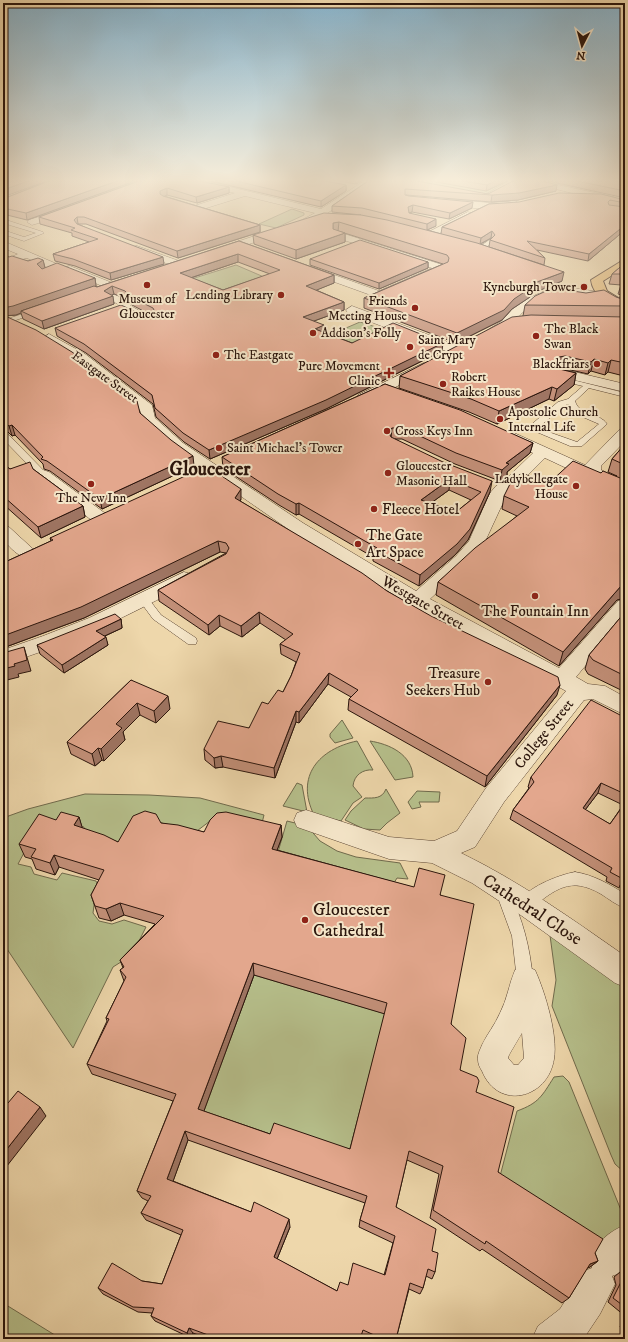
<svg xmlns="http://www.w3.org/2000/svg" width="628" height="1342" viewBox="0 0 628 1342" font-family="'IM FELL DW Pica',serif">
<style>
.green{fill:#b6bf8b;stroke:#706a4c}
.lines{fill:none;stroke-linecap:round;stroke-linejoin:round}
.lane-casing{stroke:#5c4634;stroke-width:1}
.street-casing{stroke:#5c4634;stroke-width:1}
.primary-casing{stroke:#2b150c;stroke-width:2}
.lane{fill:#f4e5c8;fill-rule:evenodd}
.street{fill:#f4e5c8;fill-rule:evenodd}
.primary{fill:#e7bc76;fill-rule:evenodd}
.wall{fill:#c39079;stroke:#2b150c;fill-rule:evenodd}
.shaded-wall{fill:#9f7563;stroke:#2b150c}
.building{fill:#e3a78d;stroke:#2b150c;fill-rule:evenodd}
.poi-dot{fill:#8f2418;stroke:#f4e5c8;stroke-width:1.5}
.labels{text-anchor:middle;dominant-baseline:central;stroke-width:4;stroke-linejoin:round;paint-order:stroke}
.far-poi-label{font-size:13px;fill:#2b150c;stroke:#f4e5c8;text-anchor:start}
.far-street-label{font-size:13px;fill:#2b150c;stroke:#f4e5c8}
.poi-label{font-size:15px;fill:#2b150c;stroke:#f4e5c8;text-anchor:start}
.street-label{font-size:15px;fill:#2b150c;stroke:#f4e5c8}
.near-poi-label{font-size:18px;fill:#2b150c;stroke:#f4e5c8;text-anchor:start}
.near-street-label{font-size:18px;fill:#2b150c;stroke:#f4e5c8}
.far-town-label{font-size:19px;font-weight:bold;fill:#2b150c;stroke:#f4e5c8}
</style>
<rect width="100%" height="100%" fill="#eed7ab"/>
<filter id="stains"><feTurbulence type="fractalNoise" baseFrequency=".005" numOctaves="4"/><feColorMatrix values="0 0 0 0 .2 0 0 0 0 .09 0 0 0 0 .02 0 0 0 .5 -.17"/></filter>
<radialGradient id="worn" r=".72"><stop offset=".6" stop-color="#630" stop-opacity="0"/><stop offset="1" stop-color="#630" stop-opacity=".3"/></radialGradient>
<path class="green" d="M414,181h94l-22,13z
M292,209l12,4v2l-28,13 -17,-4z
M236,265l35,15 -49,17 -37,-16z
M360,322l38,12 14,23 -87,-20z
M342,720l11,18 -18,5 -5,-6v-3z
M357,741l16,29c-10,-1 -19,5 -20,16l9,11 -9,6 -12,18 -27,-6c-19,-39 5,-66 43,-74z
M370,741c19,3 42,13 43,36l-18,3z
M297,783l5,2 5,27 -24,-6z
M386,789l14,24 -13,10 -7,7 -16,-1 -19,-9 6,-9 14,-13c9,0 17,1 21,-9z
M417,791l23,1 -1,10h-20l2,5 -9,2 -4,-7z
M85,794l64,1 51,3 64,17 -3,12 -47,-9 -25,19 -65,3 -14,4 -26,-9v-8l-24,-5 -21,3 -21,39 13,3 3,7 23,6 5,-7 34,8 4,9 -5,8 -2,15 6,8 13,3 12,-4 22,7 -14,28 -19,12 -40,81 -70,-105v-125l25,-9z
M287,821l20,5 13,15 17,10 19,6 44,6 8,16 -11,-1 -3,5 -116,-31z
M549,928l76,55v190l-10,-9 -4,-9 -59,-149 4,-26z
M254,975l132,39 -40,155 -145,-50z
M563,1076l6,6 56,138 -3,16 -21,8 -102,-64 18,-69c22,-8 25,-15 37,-34z
M3,1303l55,34 -2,2h-53z"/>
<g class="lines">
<g class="lane-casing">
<path id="lane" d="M3,219l40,13 1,1 -20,8 -21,-7v-4l21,7 12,-4 -33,-10z
M491,239l2,3 -11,8h-4v-2z
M35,310l3,2 -1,1 -24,8 -10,1v-4h7z
M557,376l68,17v4l-36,-9 -14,13c5,16 24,11 32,23l-25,22h-12l-38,-16v-6l26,-22 10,-3 15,-13 -26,-6zM568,404l8,10 23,10 -22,18 -37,-13 -1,-2 25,-21z
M3,432h3l40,41v4h-6l-37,-38z
M144,597l4,1 13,17 35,23 1,3 -1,3h-8l-35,-25 -14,-19z
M575,872c19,3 34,12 50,22v14c-9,-3 -16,-9 -24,-14 -31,-18 -45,-5 -71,15l-5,1 -5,-1 -2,-5c7,-16 40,-29 57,-32z
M504,889l5,2c14,29 21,56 24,89l-3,5 -5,2 -5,-2 -3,-5 -5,-44 -15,-41 2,-4z"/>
</g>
<g class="street-casing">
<path id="street" d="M199,181h6l116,28 43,-28h10l-48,33 -20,11 -90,30 -5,-3 1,-2 88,-29 15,-8 -70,-17 -45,14h-6v-4l41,-13 -36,-8z
M523,181h17l74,16 5,3 -5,3z
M445,199l46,4 24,-2 5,3c-9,9 -65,3 -78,0v-4z
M65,209l5,3 -2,2 -36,11 -5,-3 2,-2z
M468,212l3,1v4l-39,20h-8l-1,-2z
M338,232l108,34 1,2 -1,2 -67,28 -75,-27 -1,-2 1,-2h8l67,24 53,-23 -98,-31 -1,-2 1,-2z
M3,241l54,23 2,6 -13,7h-8l-2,-2 12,-7 -21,-10 -13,3 -4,-1 -1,-2 9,-4 -15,-6z
M137,246l45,16 1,2 -5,3 -4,-1 -41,-15 -1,-2 1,-2z
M70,266l45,18 2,2 -6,3 -4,-1 -41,-17 -1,-2 1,-2z
M98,287l28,13 5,6 24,14 -2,3h-8l-22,-11 -5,-8 -24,-12 -2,-2 2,-2z
M559,289h22l28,5 2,2 -6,3 -36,-4 -18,2 -19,8 -10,8 -14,15 -19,9 -6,-4 19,-12 12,-14 10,-7 21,-9z
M352,306l109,41 1,3 -6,4 -5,-1 -103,-40 -2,-3z
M49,334l36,20 67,51 3,13 28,25 120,80 113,68 40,-35 13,-15 21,-48 6,-7 9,-6 28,-27 -31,-15 -3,-3 3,-3h10l73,33 35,-36 5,-1v13l-24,25v4l24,12v11l-31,-13 -6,-5 -11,-2 -32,-15 -28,28 -9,6 -25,54 -15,18 -38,35 129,69 59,-67 7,-2v19l-49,59 12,7 17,2 20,11v18l-32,-16 -9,1 -80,102 -29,45 -14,6c58,28 111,66 164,103v31l-10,-4 -93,-67 -50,-33 -40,-20 -43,-4 -92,-32 -3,-7 3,-7 9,-3 83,27 45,4 23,-10 29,-43 80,-97 -156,-86 -119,-74 -118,-82 -30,-27 -3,-12 -65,-50 -30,-19 -2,-3z
M424,363l5,1 2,3 -2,3 -61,31h-10l-2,-3 2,-3z
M562,369l63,15v8l-68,-16 -2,-3 2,-3z
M43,470l6,2 57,42 3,4 -3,4 -6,1 -6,-1 -57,-44 -2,-3 2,-3z
M3,526l6,1 24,22 3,4 -3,4c-13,3 -21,-8 -30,-17z
M184,572l7,2 2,4 -2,4c-61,33 -122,63 -188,82v-14l40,-14 46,-18z
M525,966l10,4c10,22 23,65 19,89 -6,40 -56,52 -72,12 -2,-3 -4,-7 -4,-11 -1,-5 2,-10 4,-15 5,-11 13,-20 18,-32 7,-13 9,-29 15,-43zM522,1033l2,25 -6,7h-4l-6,-7 1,-3z
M625,1225v43l-5,5 -8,3 3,8 -15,30 -14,21 -4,4h-50l6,-13 22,-17 24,-38 8,-3 -3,-8c7,-17 19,-28 36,-35z"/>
</g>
<g class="primary-casing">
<path id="primary" d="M625,259v8l-22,14 4,10 18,11v9c-15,-4 -32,-15 -34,-31z"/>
</g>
<use href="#lane" class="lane"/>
<use href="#street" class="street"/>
<use href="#primary" class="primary"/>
</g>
<path class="wall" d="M48,181h87l-108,39 -24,-6v-15z
M139,181l90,6v6l-32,10 -30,-8 -3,1 96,29v7l-82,26 -92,-34h-8l86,40 -53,16 -36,-14 -20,-5 -2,-7 36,-12 -17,-6v-3l-32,-9 -1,-7z
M210,181h115l21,4v6l-25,16z
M339,181h22l-5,3z
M368,181l120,13 68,-3 -38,9 -27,2 -85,-7 3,1 63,12 -23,11 -37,-7 -3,1 27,13 -9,4 14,4 1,-7 47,-23 136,-4v30l-37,31 -51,-11 8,8 -1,7 -55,-18 1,-7 2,-2h-1l-10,6 81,37 -31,13 -1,3 -18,12 -10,11 -46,23 -92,-35v-10l79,-34 -105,-33 7,2v9l-49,17 -42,-15 -1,-9 108,-20 -29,-3v-6z
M431,181h76l-21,10z
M548,181h77v17z
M239,241l95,34v8l-18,7 28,12v8l-30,11 10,11 28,11 90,8 -116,58 -116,50 -26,-17 -28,-25 -3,-13 -67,-51 -29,-17 -2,-8 92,-11 4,-2 -19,-10 -5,-6 -13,-5 -3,1 3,9 -70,25 -21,-10 -2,-6 -5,2 -11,1 135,97 54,53 -92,43 -52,-38 -6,-2 -1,-5 -28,-29 -3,1 -5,-5h-4v-176l6,2 19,4 15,-1 2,8 50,10 1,8 1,1zM238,262l32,12 -47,16 -32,-12z
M310,259l118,3v6l-49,21 -69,-24z
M625,263v112l-1,1 -16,-4 -3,3 -14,-4 -3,3 -26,-6h-5l19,5 -2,12 -20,16 -5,-2 -52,25 -28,-12 -70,-24 1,-12 123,-60 2,-11 91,-8 7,2 -3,-2 1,-2 -3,-1 3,-9 -12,-1 3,-10z
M385,384l148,59 -3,10 -23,19v3l-7,6 -45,-17 -53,-25h-7l95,53 -22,48 -13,15 -36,31 -46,-25v-4l-74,-43 -3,1 -17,-10 -56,-37 -1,-11zM449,490l22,10 -15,12 -25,-9z
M625,444v154l-8,2 -58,66 -123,-71 2,-13 79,-66 -15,-7 2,-13 44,-12 53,-11 16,3 -9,-4 4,-13z
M3,464l7,5h23l50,37 2,11 -44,21 -38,-34z
M241,499l-1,2 317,194 -72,92 -137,-77 1,-11 2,-2 -23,-13 -29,39 -3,-1 -21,56 -52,-11 -8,1 -10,-8 -1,-11 45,-21 19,-24 15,-12 8,-16 5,-14 -15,-8 -1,-10 6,-4 -26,-17 -18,14 -22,-11 -11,9 -50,-34 -1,-11 68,-37 -6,-1 -136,66 -81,30v-85l48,-22 -1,-3z
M625,612v80l-37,-18 -3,-5 4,-14z
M121,619l1,9 -17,8 3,9 -44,28 -24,-19 -3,-9z
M131,680l39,29 -14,14 -16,-8 -17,17 2,8 -21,21 -2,-1 -7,6 -24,-12 -4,-12z
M625,712v175l-5,-2 -1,3 -13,-7 1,-4 -97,-58 3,-9 16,-22 -1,-1 3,-10 91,-61zM598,793l25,12 -13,19 -25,-14z
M79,817l3,11 36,14 43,-19 43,9 77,-7 1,12 -5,13 164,45 10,129 9,46 16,22 22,80 97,81 3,8 -8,6 -3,1 -18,30 -7,5 -80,-54 -2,2 -50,-33 9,-44 -32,-14 -11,47 36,44 3,21 -3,7 -6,-3 -3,12 -3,6 -11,-5 -13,50h-25l-10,-5 -1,5h-151l-16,-6 -2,5 -36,-17 -4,-5 1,-3 -14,-1 -35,-18 -5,-6 44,-7 20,3 19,-49 -35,-15 -5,-7 7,-12 -6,-3 -5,-7 36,-90 -81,-27 -5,-10 20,-43 -1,-3 18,-37 -4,-11 3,-2 -3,-8 35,-36 -31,-9 -13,6 -12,-3 -8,-23 8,-15 -40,-13 -4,8 -19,-6 -4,-10 -7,-2 -6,-13 37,-24zM254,975l131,39 -35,135 -80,-15 -67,-23zM188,1140l177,63 -5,17 -1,7 34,16 -9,32 -36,10 -11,6 -60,-32 13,-32 -39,-15 -78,-31z
M625,1270v61l-5,-4 5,-11 -17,-14 8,-17 -2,-8 6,-5z"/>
<path class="shaded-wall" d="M28,181h19l-44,16v-7z
M117,181h18l-108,39 -1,-7z
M356,181h5l-5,3z
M495,181h12l-21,10 1,-6z
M346,185v6l-25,16v-6z
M557,185l-1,6 -38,9 -27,2 1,-7z
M229,187v6l-32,10 -1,-6z
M167,188v7l-6,3 -1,-4v-3z
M473,202l-1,6 -23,11 1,-6z
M413,205l-1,7 -4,1v-6z
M77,217l1,7 -2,3 -2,-7z
M436,219v7l-9,4v-6z
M339,222l-1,9 -5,1v-9z
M260,225v7l-82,26 -1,-7z
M625,225v5l-37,31 1,-7z
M492,231l-1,7 -11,6 1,-6z
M345,233v9l-49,17v-9z
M238,254v8l-57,19 -1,-8z
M163,257l1,7 -53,16 -1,-7z
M43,260l2,8 -6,5 -2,-9z
M428,262v6l-49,21v-6z
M564,272l-2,9 -31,13 -1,3 -18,12 -10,11 -46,23 1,-10 69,-47z
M334,275v8l-27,11 -1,-8z
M95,278l1,8 -75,25v2l-5,2 -13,1v-8z
M112,286l2,8 -8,4 7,-2 1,8 -70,25 -2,-8 62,-30z
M344,302v8l-41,15v-8z
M324,325v8l-9,-4z
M443,343l-1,8 -116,58 -116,50 -1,-9z
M565,356l-3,12 -5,1 -5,6 3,-12 4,-6z
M594,359l-3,12 -3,3 3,-12z
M611,360l-3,12 -3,3 3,-12z
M576,373l-2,12 -20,16 3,-12z
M552,387l-3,12 -52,25 2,-13z
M12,425l3,10 -3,1 -3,-10z
M392,428l-1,10 -3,-7z
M533,443l-3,10 -23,19v3l-7,6 2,-11 4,-7z
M193,456l1,10 -92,43 -2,-10z
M450,479l-1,11 -29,21 1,-11z
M492,481l-2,11 -22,48 -13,15 -36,31 1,-11z
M241,489v10l-5,9 -1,-10z
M299,503v11l-3,1v-11z
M83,506l2,11 -44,21 -3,-11z
M218,541l2,11 -136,66 -81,30v-12z
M625,585v13l-8,2 -58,66 4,-14 58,-66z
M259,612l1,11 -18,14 -1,-11z
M219,615l1,11 -11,9 -1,-10z
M121,619l1,9 -24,11 -2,-8z
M106,637l2,8 -44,28 -2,-8z
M24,647l7,24 -13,3 1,3 -16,4v-12l11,-5z
M329,673l-1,11 -29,39v-11z
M560,685l-3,10 -72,92 2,-11z
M168,696l2,13 -14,14 -2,-12z
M137,703l3,12 -17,17 2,8 -21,21 -3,-12 15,-25z
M296,711v11l-21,56 -1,-10z
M98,748l4,12 -7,6 -3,-12z
M221,756l2,11 -8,1 -1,-10z
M601,783l-3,10 -19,25 4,-10z
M79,817l4,13 -9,-5z
M281,825l1,12 -9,24 -1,-12z
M54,855l5,12 -4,8 -5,-12z
M120,903l4,12 -13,6 -5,-12z
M253,963l1,12 -53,144 -3,-10z
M40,1107l6,9 -43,55v-17z
M185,1131l3,9 -17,47 -4,-8z
M289,1219l1,8 -15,37 -1,-7z
M598,1261l-8,6 -7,3 7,-6z
M189,1328l4,5 -2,5 -4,-5z"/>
<path class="building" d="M3,181h25l-25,9z
M49,181h68l-91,32 -23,-5v-9z
M139,181h61l29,6 -33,10 -29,-9 -7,3v3l3,2 97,29 -83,26 -93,-34h-7l-3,3 3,4 86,33 -53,16 -37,-14 -20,-5 45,-15 -27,-9 4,-2 -36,-11z
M236,181h89l21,4 -25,16z
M368,181h49l71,13 25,-13h30l14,4 -38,8 -27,2 -87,-6v6l4,1 64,6 -23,11 -37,-8 -5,2 1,6 27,6 -9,5 -65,-16 -30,-2z
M464,181h31l-8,4z
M577,181h48v10z
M559,193l42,1 24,6v3l-15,-3 -2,2 1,3 16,2v18l-36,29 -62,-13 18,17 -55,-18 5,-5 -3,-4 -11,7 -39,-11 47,-23 30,-2z
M324,213l37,2 26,5 90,23 87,29 -38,14 6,1 -18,12 -10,11 -47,23 -93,-35 84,-36 1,-4 -2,-3 -108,-33 -6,1v6l12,4 -49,17 -43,-15z
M360,240l68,22 -49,21 -69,-24z
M239,241l95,34 -28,11 38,16 -41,15 21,8 -9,4 37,14 41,-20 50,20 -117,57 -117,50 -26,-17 -28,-25 -3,-13 -68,-51 -29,-16 66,-23 26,12 8,-5 -2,-4 -22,-11 -6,-6 -13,-5 -8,5 9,5 -71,25 -21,-10 73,-25 3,1zM238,254l42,16 -57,20 -43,-17z
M3,255l6,2 3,-1 16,5 10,-3 5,2 -6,4 5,5 15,-6 38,15 -82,28 -10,2z
M625,263v11h-13z
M553,288l33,5 18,-3 12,7 9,3v6l-100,-1 10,-9z
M3,315l33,15 36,22 65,49 3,12 31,27 22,16 -93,43 -53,-38 -6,-2 2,-2 -31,-32 -3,1 -5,-5h-1z
M531,315l94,2v46l-14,-3 -3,3 -14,-4 -3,3 -26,-6 -6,1 -4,6v5l21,5 -19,16 -5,-2 -53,24 -28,-12 -71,-23 112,-59z
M385,384l75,26 73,33 -27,20 3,1 -7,6 -46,-17 -53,-25h-11l-4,3 3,6 52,25 49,19 -22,48 -13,15 -37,31 -46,-25 3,-2 -78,-45 -3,1 -18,-10 -56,-37zM450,479l31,13 -25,20 -35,-12z
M625,444v21l-13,-6z
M573,461l28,12 2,-2 22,9v105l-4,1 -58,66 -125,-70 37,-34 54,-41 -25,-11 8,-16 10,-7 26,11z
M30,462l3,7 50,37 -45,21 -35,-31v-32l7,5z
M207,466l34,23 -6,9 127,75 25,18 44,25 127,61 2,8 -73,91 -138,-77 9,-9 -29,-17 -30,39 -3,-1 -22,57 -53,-12 -7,2 -10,-9 14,-28 31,7 13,-26 6,2 10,-14 5,2 8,-16 9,-23 -20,-9 13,-10 -34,-22 -18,14 -22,-11 -11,10 -50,-35 68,-36 3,-6 -3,-5 -8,-2 -137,66 -78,29v-73l50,-23 -3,-2z
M625,612v64l-32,-16 -4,-5z
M115,614l6,5 -25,12 10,6 -44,28 -25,-20z
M24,647l3,13 -13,4 1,2 -12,3v-16z
M131,680l37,16 -14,15 -17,-8 -21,21 6,4 -21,21 -3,-1 -6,6 -25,-12z
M591,700l31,16 3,-4v82l-24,-11 -18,25 27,16 15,-21v72l-2,4 -13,-7 2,-4 -99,-58 21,-28 -3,-5z
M145,811l11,3 5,9 17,2 26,7 6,-12 7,-7 9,-1 55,13 -9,24 142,38 5,-19 26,7 -5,20 34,9 -23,120 15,14 -6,32 17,7 2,4 -3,11 38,15 -16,65 105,67 -8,14 3,8 -8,3 -21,34 -83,-57 -1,3 -52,-34 10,-44 -34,-15 -13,56 40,22 -4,22 6,2 -3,19 -7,-3 -5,19 -13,-5 -14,56h-13l-20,-9 -3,9h-141l-30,-11 -2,5 -36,-17 3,-8 -21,-1 -35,-19 14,-25 30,18 20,3 21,-54 -42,-17 10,-17 -14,-5 39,-97 -89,-30 22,-45 -3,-1 20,-41 -6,-7 4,-3 -4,-7 44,-44 -44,-13 -14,6 -11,-3 -4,-11 13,-25 -50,-15 -4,8 -19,-6 5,-8 -17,-5 20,-30 17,6 5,-8 18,5 -5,8 30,10 14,7 15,-26zM253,963l134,40 -37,146 -76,-26 -4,11 -72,-25zM185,1131l182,65 -7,24 35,16 -10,39 -32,-12 -5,22 -8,-3 -3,9 -63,-34 15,-38 -35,-17 -3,10 -84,-33z
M18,1091l22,16 -37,47v-54l5,3z
M625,1270v37l-12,-9 9,-18 -2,-8z"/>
<linearGradient id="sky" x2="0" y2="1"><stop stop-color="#88b6d0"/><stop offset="0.49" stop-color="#f7edd9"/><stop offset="1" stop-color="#f7edd9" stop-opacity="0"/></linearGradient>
<rect width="628" height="369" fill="url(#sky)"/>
<g class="poi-dot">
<circle cx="147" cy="285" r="4"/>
<circle cx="584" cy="287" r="4"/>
<circle cx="281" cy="295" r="4"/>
<circle cx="415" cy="308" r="4"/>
<circle cx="313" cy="333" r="4"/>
<circle cx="536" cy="336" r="4"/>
<circle cx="410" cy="347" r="4"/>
<circle cx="216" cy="355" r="4"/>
<circle cx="597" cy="364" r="4"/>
<path d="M387 367h4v4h4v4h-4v4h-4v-4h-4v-4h4z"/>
<circle cx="443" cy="384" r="4"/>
<circle cx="500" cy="419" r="4"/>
<circle cx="387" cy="431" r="4"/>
<circle cx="219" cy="448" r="4"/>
<circle cx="388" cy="473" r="4"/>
<circle cx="91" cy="484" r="4"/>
<circle cx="576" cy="486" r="4"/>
<circle cx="374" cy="509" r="4"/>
<circle cx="358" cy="544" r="4"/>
<circle cx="535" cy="596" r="4"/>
<circle cx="488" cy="682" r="4"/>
<circle cx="305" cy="920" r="4"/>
</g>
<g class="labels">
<g class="far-poi-label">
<text x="576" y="287" text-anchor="end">Kyneburgh Tower</text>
<text x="273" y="295" text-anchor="end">Lending Library</text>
<text x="147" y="299" text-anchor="middle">Museum of<tspan x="147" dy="15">Gloucester</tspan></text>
<text x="407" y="301" text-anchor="end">Friends<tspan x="407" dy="15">Meeting House</tspan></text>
<text x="544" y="329">The Black<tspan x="544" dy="15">Swan</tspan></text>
<text x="321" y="333">Addison's Folly</text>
<text x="418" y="340">Saint Mary<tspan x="418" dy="15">de Crypt</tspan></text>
<text x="224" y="355">The Eastgate</text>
<text x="589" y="364" text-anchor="end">Blackfriars</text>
<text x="380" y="366" text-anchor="end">Pure Movement<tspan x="380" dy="15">Clinic</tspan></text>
<text x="451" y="377">Robert<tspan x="451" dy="15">Raikes House</tspan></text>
<text x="508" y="412">Apostolic Church<tspan x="508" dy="15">Internal Life</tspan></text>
<text x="395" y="431">Cross Keys Inn</text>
<text x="227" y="448">Saint Michael's Tower</text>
<text x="396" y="466">Gloucester<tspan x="396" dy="15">Masonic Hall</tspan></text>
<text x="568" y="479" text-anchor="end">Ladybellegate<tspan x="568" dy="15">House</tspan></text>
<text x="91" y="498" text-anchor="middle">The New Inn</text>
</g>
<g class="far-street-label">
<text transform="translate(105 377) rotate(36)">Eastgate Street</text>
</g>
<g class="poi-label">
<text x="382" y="509">Fleece Hotel</text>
<text x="366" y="535">The Gate<tspan x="366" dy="17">Art Space</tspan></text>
<text x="535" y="611" text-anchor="middle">The Fountain Inn</text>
<text x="480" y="673" text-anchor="end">Treasure<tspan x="480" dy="17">Seekers Hub</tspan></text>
</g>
<g class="street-label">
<text transform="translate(423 603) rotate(30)">Westgate Street</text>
<text transform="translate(544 734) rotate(-51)">College Street</text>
</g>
<g class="near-poi-label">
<text x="313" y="910">Gloucester<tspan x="313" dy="21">Cathedral</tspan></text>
</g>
<g class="near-street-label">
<text transform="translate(532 910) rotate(33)">Cathedral Close</text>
</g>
<g class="far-town-label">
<text x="210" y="469">Gloucester</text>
</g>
</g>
<rect width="628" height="1342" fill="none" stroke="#eed7ab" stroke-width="16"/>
<rect x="4" y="4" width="620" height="1334" fill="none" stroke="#2b150c" stroke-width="2"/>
<rect x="8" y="8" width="612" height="1326" fill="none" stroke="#2b150c"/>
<g transform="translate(582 46) rotate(186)" stroke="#f4e5c8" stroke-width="3" paint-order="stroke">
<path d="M0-3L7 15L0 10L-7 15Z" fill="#2b150c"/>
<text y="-6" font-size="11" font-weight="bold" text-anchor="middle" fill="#2b150c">N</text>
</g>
<rect width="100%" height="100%" filter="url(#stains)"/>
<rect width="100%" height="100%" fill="url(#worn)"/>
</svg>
